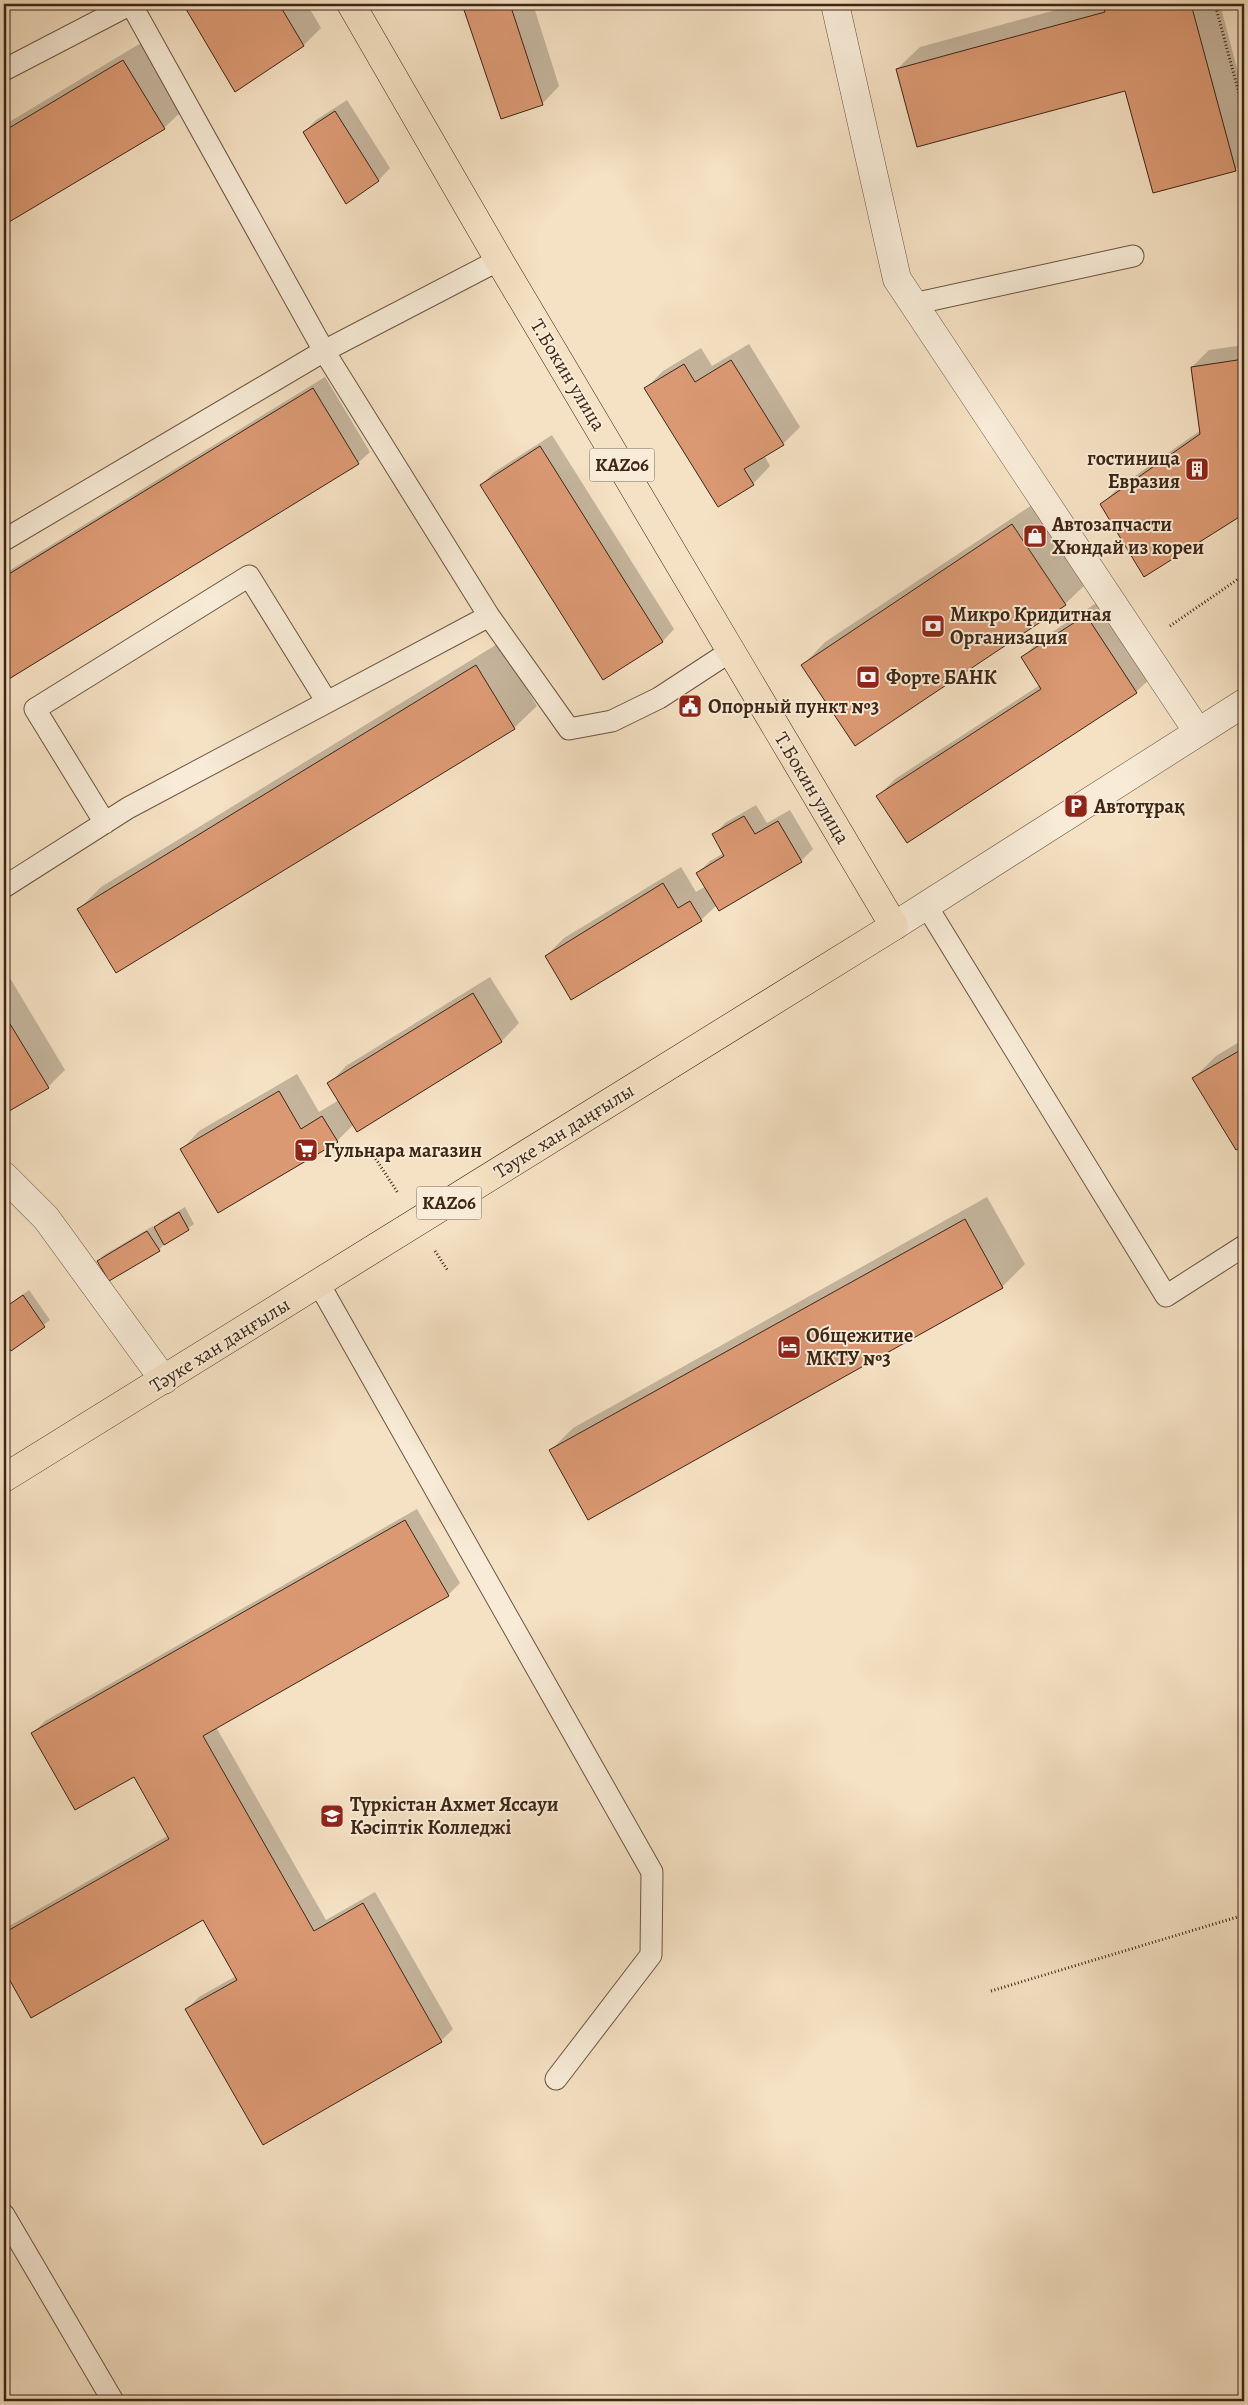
<svg xmlns="http://www.w3.org/2000/svg" width="1248" height="2405" viewBox="0 0 1248 2405" font-family="Alegreya,serif">
<style>
.shadow{fill:#0003}
.building{fill:#db9973;stroke:#3e2515}
.lines{fill:none;stroke-linecap:round;stroke-linejoin:round}
.lane-casing{stroke:#6c5440;stroke-width:23}
.street-casing{stroke:#6c5440;stroke-width:29}
.primary-casing{stroke:#3e2515;stroke-width:29}
.path{stroke:#3e2515;stroke-width:3;stroke-dasharray:1 2.5;stroke-linecap:butt}
.lane{stroke:#f8ecd8;stroke-width:21}
.street{stroke:#f8ecd8;stroke-width:28}
.primary{stroke:#f5e1c3;stroke-width:28}
.labels{text-anchor:middle;dominant-baseline:central;stroke-width:4;stroke-linejoin:round;paint-order:stroke}
.shield{fill:#f8ecd8;stroke:#766150;stroke-width:1}
.shield-label{font-size:19px;font-weight:bold;fill:#3e2515}
.street-label{font-size:20px;fill:#3e2515;stroke:#f8ecd8}
.poi-label{font-size:20px;font-weight:bold;fill:#3e2515;stroke:#f8ecd8;text-anchor:start}
</style>
<rect width="100%" height="100%" fill="#f5e1c3"/>
<filter id="stains"><feTurbulence type="fractalNoise" baseFrequency=".004" numOctaves="4"/><feColorMatrix values="0 0 0 0 .2 0 0 0 0 .09 0 0 0 0 .02 0 0 0 .5 -.17"/></filter>
<radialGradient id="worn" r=".72"><stop offset=".6" stop-color="#630" stop-opacity="0"/><stop offset="1" stop-color="#630" stop-opacity=".3"/></radialGradient>
<path class="shadow" d="M185,4h122l14,24 -17,17 -69,45z
M464,4h69l26,82 -17,18 -40,13z
M1078,4h142l24,91v66l-8,8 -82,23 -28,-103 -229,-20 23,-22z
M141,43l41,68 -18,17 -160,95v-98z
M347,100l43,68 -11,12 -32,22 -43,-70 12,-12z
M749,344l51,83 -17,17 -19,11 6,11 -17,18 -108,-95 18,-18 38,-23 11,18z
M1244,345v167l-99,63 -43,-71 17,-17 82,-57 -9,-63 17,-17z
M325,377l45,75 -12,11 -354,217v-106z
M552,435l122,194 -11,12 -60,37 -122,-193 12,-12z
M1035,503l53,79 -23,22 -262,61 22,-23z
M1104,598l50,77 -18,17 -258,104 17,-17 145,-94 -17,-28 17,-17z
M499,643l38,63 -23,22 -436,182 23,-23z
M756,805l11,18 23,-13 23,39 -12,12 -84,44 -16,15 -155,36 18,-18 117,-71 15,25 10,-6 -8,-13 12,-12 14,-8 -10,-18 11,-12z
M4,968l61,102 -17,17 -44,26z
M490,977l29,46 -17,18 -144,89 -4,-6 -17,17 -155,8 17,-18 98,-57 22,38 20,-12 -10,-16 17,-18z
M1244,1039v104l-8,5 -42,-70 22,-22z
M987,1197l38,67 -23,23 -414,231 -38,-67 23,-23z
M185,1207l9,17 -30,20 -5,6 -60,11 5,-6 49,-29 1,2 7,-7z
M29,1290l21,30 -39,29 -7,-10v-31z
M417,1509l43,74 -12,12 -232,132 110,193 49,-28 78,137 -12,12 -254,-32 12,-12 37,-21 -33,-57 -171,98 -28,-50v-38l165,-94 -34,-60 -102,-42 12,-12z"/>
<path class="building" d="M183,4h96l25,42 -69,46z
M462,4h48l33,101 -42,14z
M1103,4h88l45,167 -83,22 -28,-102 -208,56 -21,-78 209,-57z
M123,60l42,69 -161,96v-94z
M335,111l44,70 -33,23 -43,-72z
M1244,359v155l-100,63 -44,-73 100,-70 -9,-67z
M731,360l53,85 -40,24 10,16 -36,22 -74,-119 40,-24 11,18z
M313,388l46,76 -355,218v-105z
M540,446l123,196 -60,38 -123,-195z
M1012,524l54,81 -211,141 -54,-81z
M1086,615l51,78 -230,150 -31,-47 165,-107 -20,-32z
M476,665l39,64 -399,244 -39,-64z
M744,816l11,18 23,-13 24,41 -83,49 -23,-38 28,-17 -12,-22z
M663,883l15,25 12,-7 12,20 -131,79 -26,-44z
M473,993l29,49 -145,90 -30,-49z
M4,1014l45,74 -45,26z
M1244,1048v97l-8,5 -44,-72z
M279,1091l22,38 21,-13 16,26 -120,71 -38,-64z
M179,1212l10,18 -25,15 -10,-18z
M965,1219l38,69 -415,232 -39,-70z
M147,1231l13,20 -51,30 -12,-20z
M23,1295l22,32 -34,24 -7,-10v-33z
M405,1520l44,76 -246,140 111,195 49,-28 79,139 -179,103 -78,-136 52,-29 -34,-60 -172,98 -27,-48v-37l165,-94 -35,-62 -59,33 -44,-77z"/>
<g class="lines">
<g class="lane-casing">
<path id="lane" d="M131,4l193,347 165,265
M4,70l127,-66
M913,304l220,-48
M4,540l320,-189 175,-91
M105,823l-70,-114 214,-133 78,126
M4,887l124,-79 361,-192 80,113 43,-8 47,-23 72,-47
M926,905l240,391 78,-50
M319,1284l333,588 -1,83 -95,124
M4,2215l109,186"/>
</g>
<g class="street-casing">
<path id="street" d="M835,4l62,275 301,453
M894,926l350,-223
M4,1176l42,42 118,162"/>
</g>
<g class="primary-casing">
<path id="primary" d="M4,1478l890,-552 -395,-666 -148,-256"/>
</g>
<path class="path" d="M1215,4l29,108
M1170,626l74,-51
M368,1147l30,46
M435,1251l13,20
M991,1991l253,-76"/>
<use href="#lane" class="lane"/>
<use href="#street" class="street"/>
<use href="#primary" class="primary"/>
</g>
<defs>
<g id="building-square" transform="scale(1.25)"><rect x="-9" y="-9" width="18" height="18" rx="4" fill="#8f2418" stroke="#f8ecd8"/><path d="M-4-6H4V6H1V3H-1V6H-4ZM-2.5-4.3h1.7v1.8h-1.7ZM.8-4.3h1.7v1.8H.8ZM-2.5-1h1.7V.8h-1.7ZM.8-1h1.7V.8H.8Z" fill="#fff"/></g>
<g id="shop-square" transform="scale(1.25)"><rect x="-9" y="-9" width="18" height="18" rx="4" fill="#8f2418" stroke="#f8ecd8"/><path d="M-5-2.5h2.3a2.7 3.5 0 0 1 5.4 0H5L5.5 6h-11ZM-1.5-2.5h3a1.5 2.3 0 0 0-3 0Z" fill="#fff"/></g>
<g id="bank-square" transform="scale(1.25)"><rect x="-9" y="-9" width="18" height="18" rx="4" fill="#8f2418" stroke="#f8ecd8"/><path d="M-6-4H6V4H-6ZM0-2.3a2.3 2.3 0 1 0 0 4.6a2.3 2.3 0 1 0 0-4.6Z" fill="#fff"/></g>
<g id="civic-square" transform="scale(1.25)"><rect x="-9" y="-9" width="18" height="18" rx="4" fill="#8f2418" stroke="#f8ecd8"/><path d="M-.6-6.5H3V-4.5H.6V-3L4-1V1h2V6H-6V1h2V-1L-.6-3ZM-1.2 2.5V6h2.4V2.5Z" fill="#fff"/></g>
<g id="parking-square" transform="scale(1.25)"><rect x="-9" y="-9" width="18" height="18" rx="4" fill="#8f2418" stroke="#f8ecd8"/><path d="M-3.5-5.5H1a3.5 3.5 0 0 1 0 7H-1V5.5H-3.5ZM-1-3.4V-.6H.8a1.4 1.4 0 0 0 0-2.8Z" fill="#fff"/></g>
<g id="supermarket-square" transform="scale(1.25)"><rect x="-9" y="-9" width="18" height="18" rx="4" fill="#8f2418" stroke="#f8ecd8"/><path d="M-6-5.5h2.5l.6 2H6L4.5 2H-2.5L-4.4-4H-6ZM-1.5 3.2a1.3 1.3 0 1 0 .1 0ZM3 3.2a1.3 1.3 0 1 0 .1 0Z" fill="#fff"/></g>
<g id="hotel-square" transform="scale(1.25)"><rect x="-9" y="-9" width="18" height="18" rx="4" fill="#8f2418" stroke="#f8ecd8"/><path d="M-6-4.5h1.5V1H6V5H4.5V3h-9V5H-6ZM-4 0a1.8 1.8 0 1 1 3.6 0ZM.5 0V-2.5h3Q6-2.5 6 0Z" fill="#fff"/></g>
<g id="university-square" transform="scale(1.25)"><rect x="-9" y="-9" width="18" height="18" rx="4" fill="#8f2418" stroke="#f8ecd8"/><path d="M0-5L7-2L0 1L-7-2ZM-4 1L0 2.5L4 1V4Q0 6-4 4Z" fill="#fff"/></g>
</defs>
<g fill-rule="evenodd">
<use href="#building-square" x="1197" y="469"/>
<use href="#shop-square" x="1035" y="536"/>
<use href="#bank-square" x="933" y="626"/>
<use href="#bank-square" x="868" y="677"/>
<use href="#civic-square" x="690" y="706"/>
<use href="#parking-square" x="1076" y="806"/>
<use href="#supermarket-square" x="306" y="1150"/>
<use href="#hotel-square" x="789" y="1347"/>
<use href="#university-square" x="332" y="1816"/>
</g>
<g class="labels">
<g class="shield">
<rect x="589.5" y="448.5" width="65" height="33" rx="4"/>
<rect x="416.5" y="1186.5" width="65" height="33" rx="4"/>
</g>
<g class="shield-label">
<text x="622" y="465">KАZ06</text>
<text x="449" y="1203">KАZ06</text>
</g>
<g class="street-label">
<text transform="translate(568 375) rotate(59)">Т.Бокин улица</text>
<text transform="translate(812 788) rotate(59)">Т.Бокин улица</text>
<text transform="translate(564 1131) rotate(-32)">Тәуке хан даңғылы</text>
<text transform="translate(220 1345) rotate(-32)">Тәуке хан даңғылы</text>
</g>
<g class="poi-label">
<text x="1180" y="458" text-anchor="end">гостиница<tspan x="1180" dy="23">Евразия</tspan></text>
<text x="1052" y="524">Автозапчасти<tspan x="1052" dy="23">Хюндай из кореи</tspan></text>
<text x="950" y="614">Микро Кридитная<tspan x="950" dy="23">Организация</tspan></text>
<text x="886" y="677">Форте БАНК</text>
<text x="708" y="706">Опорный пункт №3</text>
<text x="1094" y="806">Автотұрақ</text>
<text x="324" y="1150">Гульнара магазин</text>
<text x="806" y="1335">Общежитие<tspan x="806" dy="23">МКТУ №3</tspan></text>
<text x="350" y="1804">Түркістан Ахмет Яссауи<tspan x="350" dy="23">Кәсіптік Колледжі</tspan></text>
</g>
</g>
<rect width="1248" height="2405" fill="none" stroke="#f5e1c3" stroke-width="20"/>
<rect x="5" y="5" width="1238" height="2395" fill="none" stroke="#3e2515" stroke-width="2.5"/>
<rect x="10" y="10" width="1228" height="2385" fill="none" stroke="#3e2515"/>
<rect width="100%" height="100%" filter="url(#stains)"/>
<rect width="100%" height="100%" fill="url(#worn)"/>
</svg>
